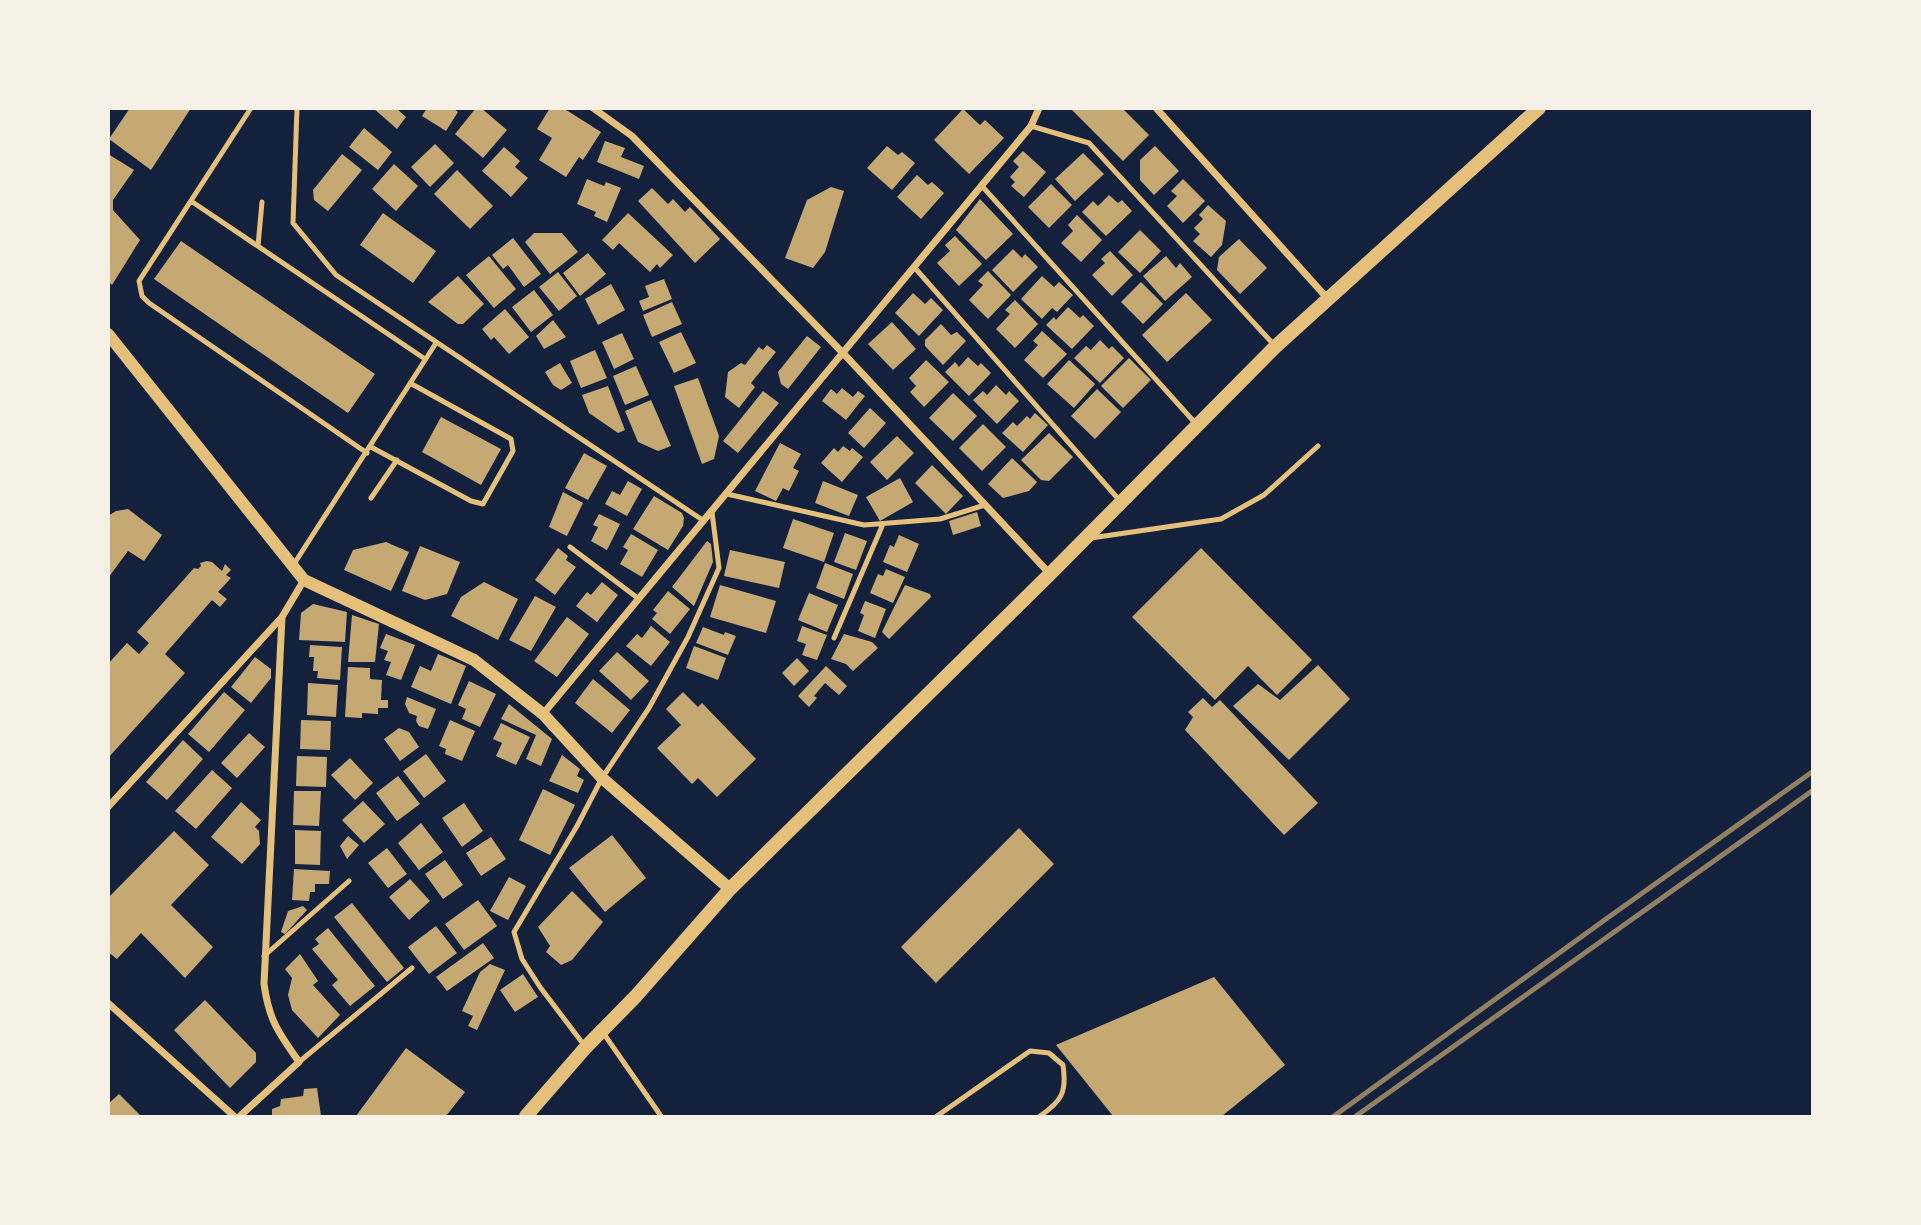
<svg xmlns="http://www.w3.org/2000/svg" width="1921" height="1225" viewBox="0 0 1921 1225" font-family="Cabin,sans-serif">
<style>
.building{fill:#c6a872}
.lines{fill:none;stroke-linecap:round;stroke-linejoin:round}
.service{stroke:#e5c07b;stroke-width:5}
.minor{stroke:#e5c07b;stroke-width:7}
.tertiary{stroke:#e5c07b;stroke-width:12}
.secondary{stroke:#e5c07b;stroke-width:14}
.rail{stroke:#918062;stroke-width:5}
</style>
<rect width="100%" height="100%" fill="#14213d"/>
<path class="building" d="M130,108h61l-40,62 -42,-31z
M373,108h23l10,9 -9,12z
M427,108h26l5,4 -12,19 -24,-15z
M476,108h5l26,22 -24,28 -28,-24z
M550,108h13l38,24 -18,28 -4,-3 -13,20 -27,-17 13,-22 -15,-9z
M1070,108h52l27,27 -26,26z
M963,109l17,16 5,-5 19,18 -35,36 -35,-34z
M364,128l28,24 -14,18 -29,-23z
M605,141l20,7 -4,9 23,9 -5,13 -42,-17z
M435,144l19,19 -24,24 -19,-20z
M887,146l11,9 4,-3 13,11 -23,27 -25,-22z
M1155,146l24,25 -25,24 -14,-15v-20z
M504,147l16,14 -5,6 13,11 -17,19 -29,-26z
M1023,151l23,21 -22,25 -13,-11 4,-4 -5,-5 9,-10 -6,-6z
M1083,153l21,21 -29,27 -20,-22z
M108,154l26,16 -21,30v10l27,30 -28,45 -4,-4z
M342,154l20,16 -34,41 -14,-11 -1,-10z
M394,164l24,22 -22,25 -24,-22z
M457,170l36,36 -23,23 -36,-35z
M917,175l11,10 4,-3 12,11 -23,26 -24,-22z
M587,179l17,7 2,-4 15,6 -14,34 -13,-6 2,-4 -19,-8z
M1183,179l22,22 -22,22 -16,-17 10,-10 -6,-5z
M1051,184l21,21 -23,23 -21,-21z
M831,187l13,4 -19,61 -12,16 -28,-10 22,-58z
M652,188l16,16 5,-5 12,13 5,-5 30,32 -25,24 -57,-62z
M1109,195l9,8 4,-3 10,11 -26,25 -24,-24 11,-11 5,5z
M980,199l33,35 -27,26 -30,-30z
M1208,205l18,16 -4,24 -11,12 -18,-16 7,-7 -6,-6 9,-9 -4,-4z
M383,213l53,38 -23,32 -53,-38z
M628,213l45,42 -13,13 -3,-4 -7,8 -31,-29 -6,7 -11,-10z
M1077,215l25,25 -21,22 -20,-19 12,-12 -5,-6z
M1140,230l21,21 -21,22 -22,-21z
M534,233h28l16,19 -28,22 -25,-32z
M955,236l27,28 -23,22 -22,-23 13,-12 -5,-6z
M513,238l28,36 -17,13 -16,-22 -5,4 -11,-14z
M1239,239l28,29 -27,26 -23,-24 2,-13z
M181,241l194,133 -27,39 -194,-134z
M1013,249l9,9 3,-4 13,13 -25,25 -21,-22z
M1110,251l23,24 -21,21 -20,-21 13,-12 -4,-4z
M588,253l18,21 -26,22 -17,-23z
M489,256l27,33 -22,19 -28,-33z
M1166,256l10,12 4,-5 12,14 -27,24 -22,-25z
M988,271l23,24 -23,24 -19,-19 14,-15 -5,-4z
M558,272l19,24 -18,15 -20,-24z
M458,276l26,28 -21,20h-5l-30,-22z
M1042,276l12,11 5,-5 14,13 -16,17 -5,-4 -10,11 -21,-20z
M664,279l8,20 -29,12 -4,-10 10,-4 -4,-11z
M1141,282l22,22 -20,20 -22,-22z
M611,284l14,26 -27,15 -13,-26z
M534,290l19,25 -22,17 -19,-25z
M913,293l12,11 6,-6 12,12 -24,26 -24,-23z
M1186,293l26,27 -45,42 -25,-27z
M1015,300l23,24 -23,24 -19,-19 14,-15 -5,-4z
M672,302l10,22 -30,13 -9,-22z
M1068,307l12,11 3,-3 11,11 -22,23 -26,-24 8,-8 2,3z
M505,309l24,28 -20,17 -15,-17 -3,3 -9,-11z
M553,320l13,17 -22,12 -8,-13z
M892,322l24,27 -23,21 -25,-26z
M941,324l10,11 6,-3 9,9 -23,24 -18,-19v-6z
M1042,331l25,23 -24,24 -19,-18 14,-15 -5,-4z
M681,332l15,31 -22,10 -15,-31z
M622,333l12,26 -20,10 -12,-27z
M807,336l14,11 -33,42 -7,-5 -3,-12z
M1100,340l9,9 3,-3 12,12 -24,25 -26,-25 12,-12 5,4z
M767,345l9,7 -25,31 4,4 -16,21 -14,-11 3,-25 13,-9 4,2 14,-18 4,3z
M595,350l12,28 -26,10 -11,-27z
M968,357l10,9 3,-3 10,10 -22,23 -24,-24 10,-10 4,5z
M1129,358l22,22 -28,28 -22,-22z
M926,360l23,22 -25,25 -14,-15 6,-6 -7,-8z
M1069,360l26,24 -21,24 -27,-24z
M560,363l12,20 -11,7 -8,-5 -8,-13z
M636,366l13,29 -24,10 -12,-29z
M698,378l21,58 -5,23 -12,5 -28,-78z
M996,385l10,10 3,-4 10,10 -22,23 -24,-24 10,-9 4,4z
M608,386l17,44 -7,3 -29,-20 -7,-18z
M842,388l11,9 5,-6 7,5 -19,24 -24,-19 9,-12 6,5z
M1097,389l24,23 -26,27 -24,-23z
M763,391l16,12 -41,50 -15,-12z
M953,393l24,23 -24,25 -24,-23z
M651,400l20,46 -13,5 -20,-9 -13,-31z
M870,408l16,15 -22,25 -16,-15z
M1035,413l13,12 -25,27 -21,-19 11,-11 4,4 10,-10 3,3z
M441,417l60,32 -20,36 -59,-33z
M983,424l23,23 -24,24 -23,-23z
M1049,433l24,24 -24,24 -8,-1 -20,-20z
M897,436l17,17 -27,27 -17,-18z
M780,443l21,11 -8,14 6,3 -10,20 -6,-3 -7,13 -21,-10z
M843,446l7,5 2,-3 11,9 -21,25 -21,-19 13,-15 4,4z
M584,453l23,13 -19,34 -23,-12z
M1012,458l25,24 -8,9 -26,7 -15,-14z
M932,465l31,31 -17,18 -31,-31z
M900,478l13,24 -33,19 -14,-24z
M628,481l14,8 -15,27 -22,-12 7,-13 8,4z
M823,481l35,14 -9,21 -34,-13z
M563,492l20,11 -16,33 -18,-9z
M654,496l28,17 2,5 -1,8 -15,24 -35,-21z
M128,509l34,26 -18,26 -16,-10 -20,27v-62l8,-5z
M977,512l4,14 -28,9 -4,-14z
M599,514l21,10 -13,26 -16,-9 7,-14 -5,-2z
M793,519l41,14 -10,29 -41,-14z
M845,533l22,8 -11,29 -22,-8z
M631,534l27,16 -16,27 -22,-13 8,-14 -5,-3z
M899,535l20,9 -12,28 -24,-10 7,-17 4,2z
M707,541l4,3 2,18 -19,44 -22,-19z
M386,542l23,10 -18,39 -47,-21 9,-20z
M420,546l40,16 -13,32 -22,6 -23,-9z
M558,548l10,8 -2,4 10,7 -21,28 -20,-15z
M1201,548l111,112 -35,35 -29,-29 -33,34 -83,-83z
M730,550l55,12 -6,26 -55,-12z
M207,561l5,1 10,9 3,-7 6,6 -5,5 5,3 -13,14 9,7 -7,8 -8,-7 -47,54 20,19 -77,85v-94l19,-21 12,11 10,-11 -12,-11 57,-64 4,1 3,-3 -1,-3z
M825,563l28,11 -9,25 -28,-11z
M886,569l19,8 -12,26 -23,-10 8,-19 5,2z
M484,582l34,17 -20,41 -47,-24 10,-19z
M602,582l16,13 -21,27 -21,-16 11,-14 4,3z
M720,585l56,16 -10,32 -56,-16z
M905,585l25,9 1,3 -42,42 -7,-7z
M668,591l22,18 -20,25 -18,-15 5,-6 -4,-3z
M809,593l29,12 -11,27 -29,-12z
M535,596l21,11 -25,44 -22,-11z
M865,601l21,8 -11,29 -17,-7 6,-16 -4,-2z
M313,604l34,8 -2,30 -46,-2 2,-27z
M352,615l27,9 -4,38h-27z
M567,617l22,17 -32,43 -23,-16z
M651,626l19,16 -19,24 -25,-20 11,-12 5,4z
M802,626l25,9 -10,25 -15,-5 4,-11 -9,-3z
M703,627l21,8 1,-3 11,4 -8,19 -32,-12z
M386,634l29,11 -14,35 -15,-5 5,-13 -7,-2 4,-9 -8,-3z
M844,634l28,8 6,6 -25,23 -7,-7 -15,-5z
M310,645l32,2 -2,33 -23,-2 1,-7h-5l1,-14h-5z
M694,646l32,12 -8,22 -32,-12z
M617,652l32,29 -18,19 -32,-29z
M438,654l28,12 -15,38 -40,-17 9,-21 11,5z
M255,657l16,12v9l-20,25 -20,-16z
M797,658l12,13 -15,15 -12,-13z
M1318,665l32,34 -61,61 -56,-54 25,-22 22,16z
M826,666l21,20 -8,9 -14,-12 -11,13 3,2 -8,9 -11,-11z
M348,667l22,1v11l12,1 -1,20h7v8h-10v6l-16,-1v5l-17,-1z
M593,679l37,31 -18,23 -37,-30z
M469,681l27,13 -16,33 -18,-8 4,-10 -8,-4z
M308,683l30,2 -2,32 -29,-2z
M224,692l21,18 -36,42 -21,-18z
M683,692l15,15 4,-4 54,56 -39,38 -19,-19 -6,6 -35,-36 24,-23 -15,-16z
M407,697l29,12 -8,20 -9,-3 -3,-5 1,-5 -8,-3 -4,-9z
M1203,698l9,9 8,-7 98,103 -34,32 -99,-105 8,-13 -5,-5z
M509,704l43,35 -11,27 -15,-7 10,-24 -35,-16z
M301,720l30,1 -1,29 -30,-1z
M450,720l25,11 -13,30 -17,-7 1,-5 -7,-3z
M501,723l29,14 -14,28 -20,-9 6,-13 -9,-4z
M399,728l10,4 10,15 -19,14 -16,-22z
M249,733l16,14 -28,31 -16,-15z
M183,740l20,19 -36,41 -21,-18z
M426,754l20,27 -22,17 -21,-27z
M562,755l18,14 -3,7 7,4 -6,13 -29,-12z
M297,756l30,1 -1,30 -30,-1z
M350,758l23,25 -18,17 -24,-25z
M212,770l20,18 -36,41 -21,-18z
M398,776l22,28 -23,17 -21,-28z
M543,789l32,16 -25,50 -31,-15z
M294,791h27l-2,35 -26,-1z
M363,801l22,23 -21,19 -22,-23z
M241,802l20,18 -6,7 4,4 1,13 -18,20 -31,-27z
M464,803l19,28 -21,16 -20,-29z
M421,823l22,29 -24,18 -21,-27z
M1019,828l35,36 -118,119 -35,-36z
M295,830l26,1 -1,34 -25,-1z
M174,831l35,34 -38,40 42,42 -28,31 -44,-45 -24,26 -9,-7v-54z
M612,835l34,43 -41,34 -36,-44z
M348,836l11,9 -12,14 -7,-13z
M491,837l15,22 -25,17 -15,-23z
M387,848l20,26 -19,14 -20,-25z
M445,860l18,25 -20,14 -18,-25z
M294,869l36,2 -1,13h-14v8h-5l-1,9 -17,-1z
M509,877l17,9 -18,34 -18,-9z
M410,879l20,22 -21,19 -20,-23z
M572,891l31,31 -31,38 -11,5 -15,-13 4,-6 -12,-19z
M478,900l19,26 -33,24 -19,-26z
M352,903l52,65 -17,14 -53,-65z
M303,906l4,4 -22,24 -4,-2 7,-21z
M436,926l21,27 -28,21 -21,-27z
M328,928l47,58 -25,20 -18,-21 6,-5 -26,-31 7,-5 -4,-5z
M483,943l11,15 -47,33 -11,-14z
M300,954l18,27 -5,4 27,30 -22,23 -26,-28 -4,-15 4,-17 -7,-9z
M490,964l15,6 -28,60 -9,-4 5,-10 -11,-5 18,-39z
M523,974l15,23 -23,15 -15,-22z
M1214,977l71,88 -63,51h-109l-57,-71z
M205,1000l51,53v9l-26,26 -56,-58z
M406,1048l59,44 -19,24h-90z
M317,1088l4,28h-49v-7l8,-3 1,-7 22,-3 1,-7z
M119,1094l22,22h-33v-12z"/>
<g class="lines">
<path class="service" d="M251,108l-112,173 3,15 7,7 218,150
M297,108l-4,115 43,52 368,246
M1031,126l58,17 186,203
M981,185l216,240
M191,201l234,158
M258,246l4,-44
M915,268l206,234
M371,447l100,54 12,3 30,-53 -2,-12 -101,-56
M727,494l137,31 76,-6 45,-14
M371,498l26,-38
M1091,538l130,-19 43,-24 54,-49
M570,547l69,52
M294,564l142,-221
M834,638l49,-114
M264,956l85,-75
M604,1034l57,82
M584,1045l-44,-58 -18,-28 -8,-27 63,-106 25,-48 47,-70 39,-71 31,-69 -7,-56
M299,1062l113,-94
M937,1116l93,-65 19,2 14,12c4,27 -1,36 -23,51"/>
<path class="minor" d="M593,108l39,28 210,216 208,222
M1156,108l172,191
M543,714l488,-588 8,-18
M108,807l174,-190 22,-37
M108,1003l126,113
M240,1116l59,-54c-20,-29 -30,-41 -35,-78l18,-367"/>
<path class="tertiary" d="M108,334l196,246 170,80 69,54 59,64 128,111"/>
<path class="secondary" d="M526,1116l60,-69 50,-51 94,-107 320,-315 225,-227 264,-239"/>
<path class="rail" d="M1334,1116l272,-197 206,-147
M1356,1116l456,-325"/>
</g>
<rect width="1921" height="1225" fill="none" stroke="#f6f1e7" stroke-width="220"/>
</svg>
